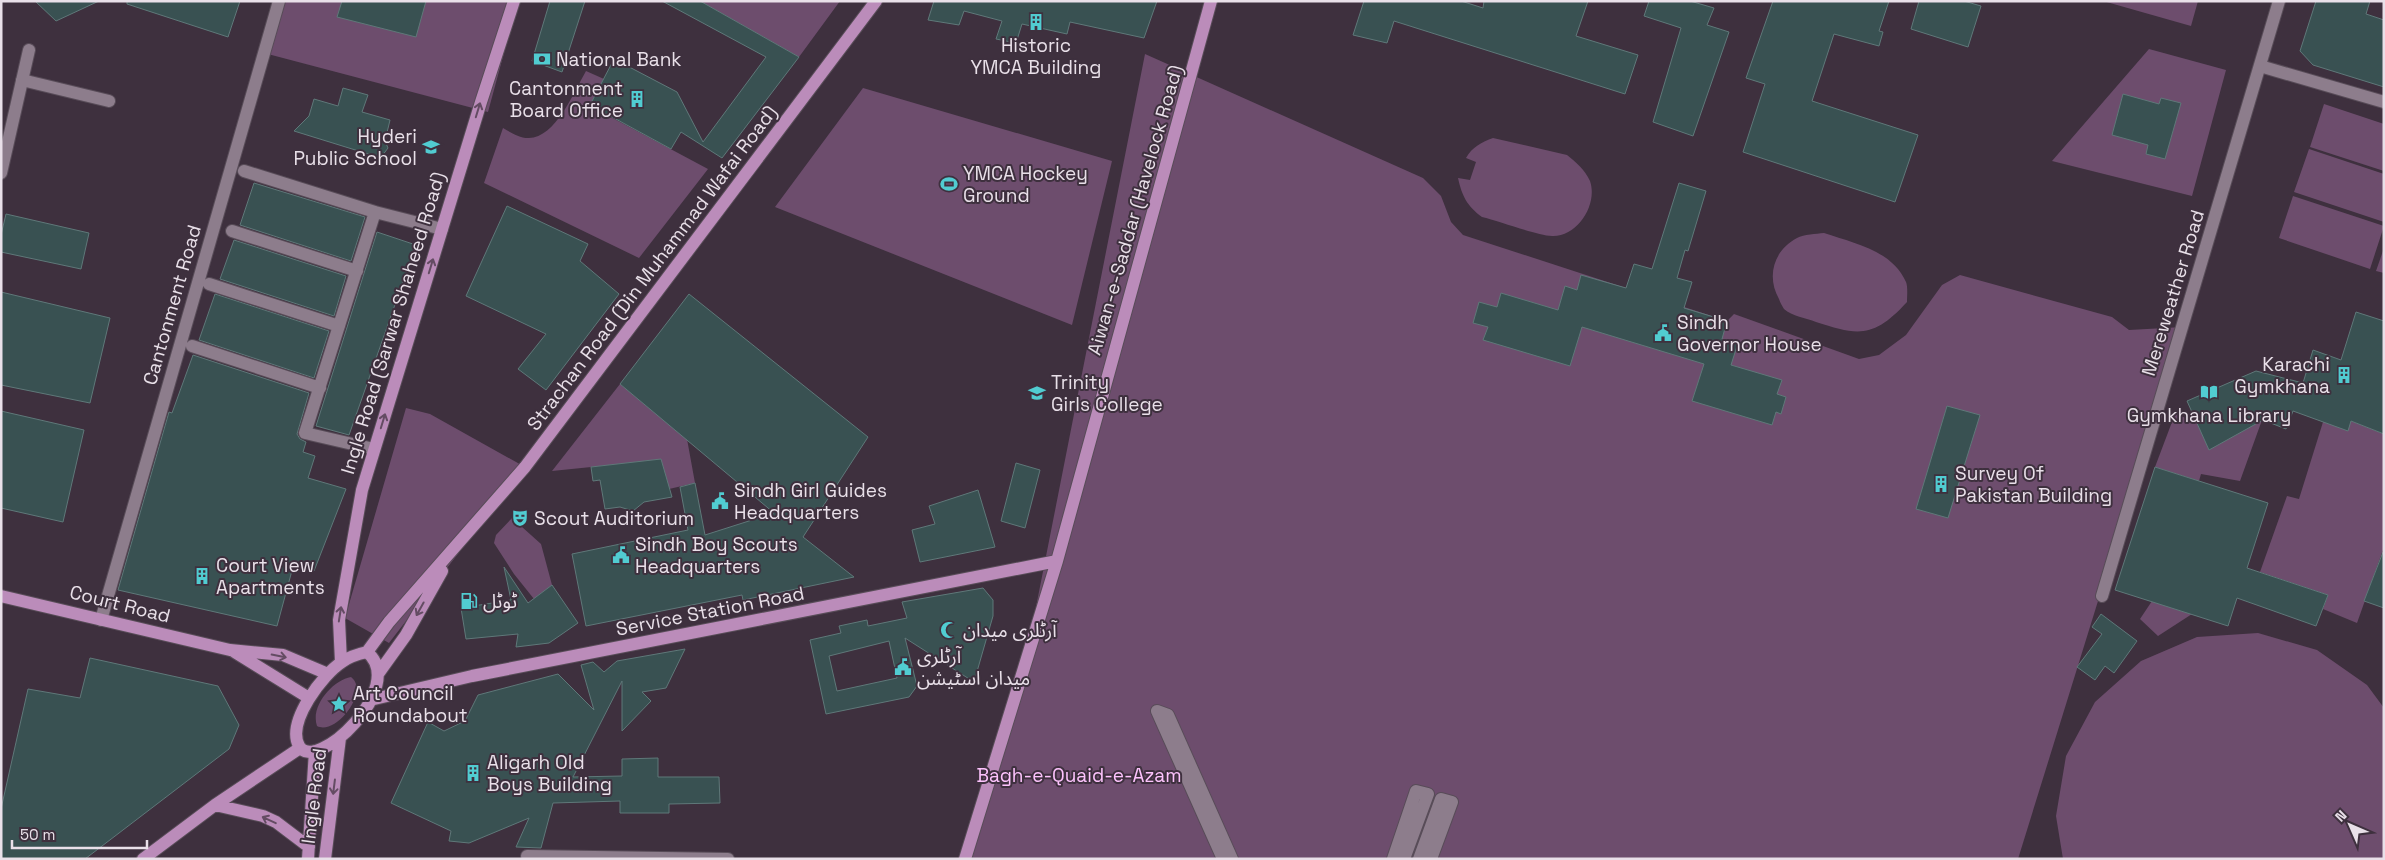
<svg xmlns="http://www.w3.org/2000/svg" width="2385" height="860" viewBox="0 0 2385 860" font-family="'Space Grotesk','Noto Sans Arabic',sans-serif">
<style>
.green{fill:#6d4d6d}
.building{fill:#395152;stroke:#5f7879;fill-rule:evenodd}
.lines{fill:none;stroke-linecap:round;stroke-linejoin:round}
.minor-casing{stroke:#584c58;stroke-width:14}
.major-casing{stroke:#584c58;stroke-width:14}
.minor{stroke:#8d7d8c;stroke-width:12}
.major{stroke:#bb8cba;stroke-width:12}
.oneway{stroke:#644c63}
.labels{text-anchor:middle;dominant-baseline:central;stroke-width:4;stroke-linejoin:round;paint-order:stroke}
.poi-label{font-size:19px;fill:#e9e0e9;stroke:#3e303e;text-anchor:start}
.street-label{font-size:19px;fill:#e9e0e9;stroke:#3e303e}
.park-label{font-size:19px;fill:#fdc3fd;stroke:#3e303e}
</style>
<rect width="100%" height="100%" fill="#3e303e"/>
<path class="green" d="M279,1h239l-30,111 -224,-59z
M700,1h140l-41,56z
M2103,1h95l-7,25z
M2149,49l77,21 -34,126 -140,-35z
M1145,54l278,124 18,18 10,26 12,13 264,86 7,-7 125,45 20,-4 27,-20 36,-50 18,-10 152,42 17,13 54,-3 -165,532h-1050l55,-186z
M586,71l18,8 -14,27 118,63 -69,89 -155,-75 19,-55c7,4 16,10 25,10 27,1 46,-46 58,-67z
M863,88l249,73 -40,164 -297,-118z
M2324,104l60,20v47l-74,-24z
M1493,138l74,17c9,7 18,15 23,26 8,23 -12,56 -38,55 -16,-1 -53,-15 -70,-19 -15,-11 -20,-21 -24,-39l12,2 6,-18 -10,-4c6,-11 16,-16 27,-20z
M2309,149l75,25v48l-90,-30z
M2293,196l91,30 -14,43 -91,-31z
M1824,233c29,10 68,17 82,49 2,5 1,14 1,20 -33,36 -48,34 -91,20 -10,-4 -24,-6 -32,-13 -2,-3 -4,-7 -5,-10 -13,-23 -5,-49 18,-61 7,-4 19,-4 27,-5z
M2384,248v25l-8,-2z
M620,384l67,55 8,44 -26,6 -9,-29 -108,11z
M406,408l24,6 95,53 -136,176 -44,-25z
M2175,414l22,8 65,-2 -22,61 -39,-7 -2,7 -44,-14z
M2351,421l33,13v113l-27,76 -34,-14 5,-14 -68,-23 27,-76 12,3 24,-77z
M512,518l29,26 11,41 -18,14 -20,-25 -20,-31 2,-8z
M2152,601l40,13 -34,22 -18,-17z
M2258,633l59,17 50,35 17,23v151h-321l-7,-43 10,-60 29,-54 46,-41 56,-24z
M351,677c19,14 -15,59 -34,49 -7,-20 16,-46 34,-49z"/>
<path class="building" d="M35,1h64l-43,20z
M127,1h113l-12,36 -101,-33z
M342,1h84l-10,36 -79,-20z
M550,1h35l-23,71 -30,-11z
M662,1h38l99,56 -77,101 -41,-26 -10,17 -81,-44 24,-46 63,33 26,50 63,-85z
M934,1h223l-13,37 -74,-16 -3,12 -45,-10 -6,19 -20,-4 6,-18 -38,-10 -5,14 -31,-5z
M1364,1h97l22,7 1,-7h104l-12,35 62,19 -13,39 -231,-73 -7,22 -34,-8z
M1649,1h41l24,7 -7,17 22,7 -36,104 -40,-14 28,-94 -37,-12z
M1773,1h116l-10,30 4,1 -4,14 -45,-12 -22,67 106,34 -23,67 -152,-50 22,-68 -19,-6z
M1919,1h45l17,5 -13,41 -57,-18z
M2316,1h54l-4,13 18,6v67l-71,-22 -13,-14z
M343,88l25,7 -6,17 28,8 -5,21 3,7 -6,8 -4,1 -84,-26 15,-15 5,-17 24,7z
M2123,94l36,10 2,-6 20,5 -16,56 -19,-5 2,-9 -36,-10z
M254,183l111,34 -14,44 -111,-36z
M1679,183l27,8 -18,60 -3,-1 -8,28 15,4 -8,26 43,13 -5,18 16,4 -7,22 51,15 -5,14 9,3 -5,17 -5,-2 -4,13 -80,-24 12,-37 -122,-37 -12,39 -87,-26 5,-13 -15,-4 6,-21 18,5 4,-14 57,17 7,-24 12,4 4,-15 45,13 8,-24 18,5z
M507,206l81,38 -8,17 39,33 -73,96 -28,-21 28,-35 -80,-38z
M6,214l83,19 -8,36 -80,-17v-17z
M377,232l39,13 -67,190 -33,-9z
M234,240l112,36 -12,40 -114,-37z
M1,292l109,26 -20,85 -89,-18z
M215,294l114,37 -15,47 -115,-38z
M689,294l179,143 -65,100 51,40 -111,23 -1,-5 -156,31 -14,-72 116,-24 -8,-43 15,-4 10,52 69,-22 -154,-129z
M2356,312l28,9v113l-33,-13 -3,10 -55,-20 -7,18 -23,-9 -54,30 -22,-49 69,-30 47,12 10,-33 28,10z
M193,355l116,38 -12,41 3,5 6,3 -3,10 12,4 -7,22 38,11 -32,82 -20,-8 -17,63 -159,-36 51,-178 3,1z
M1947,406l33,9 -32,103 -32,-9z
M1,411l83,19 -21,92 -62,-14z
M661,459l11,38 -28,5 -11,9 -13,-4 -15,2 -5,-29 -7,1 -2,-14z
M1016,463l24,7 -15,58 -24,-7z
M2155,467l113,36 -21,65 81,27 -12,31 -79,-28 -9,28 -113,-36z
M978,490l17,57 -75,15 -8,-32 23,-6 -6,-18z
M2383,552h1v56l-20,-7z
M504,567l24,36 24,-18 26,38 -29,20 -33,4 2,-13 -52,5 -5,-31 50,-8z
M983,588l10,12v16l-19,66 -69,-44 12,48 -8,11 -83,17 -16,-74 31,-7 -2,-7 28,-6 1,6 39,-8 -5,-16zM889,641l8,37 -60,13 -8,-35z
M2101,614l36,27 -23,32 -9,-7 -10,14 -18,-13 25,-33 -10,-7z
M685,649l-19,39 -24,4 9,9 -29,30v-50l-49,96 49,-1v-17l36,-1v19h61l1,26 -51,1v9h-49v-12l-67,2 -12,45 -25,-1 13,-29 -60,25 -20,-2 2,-10 -60,-28 37,-81 16,9 21,-10 13,-26 80,-21 36,36 -13,-45 12,-3 11,10 13,-11z
M90,658l128,28 21,39 -10,24 -144,110h-84v-50l27,-120 52,9z"/>
<g class="lines">
<g class="minor-casing">
<path id="minor" d="M2260,66l124,36
M22,80l87,21
M244,171l131,41
M1,173l28,-123
M232,231l125,40
M209,284l130,42
M192,346l128,42
M374,449l-69,-16 70,-221 67,17
M2102,596l177,-595
M101,620l178,-619
M527,856l201,3
M1223,859l-66,-148 11,4 64,144
M1393,859l23,-68 12,3 -24,65
M1419,859l22,-60 11,3 -21,57"/>
</g>
<g class="major-casing">
<path id="major" d="M1,596l229,54 53,5 45,19
M233,651l76,47
M367,652l22,-30 136,-155 351,-466
M367,652c42,35 -52,123 -68,94 -13,-24 24,-72 43,-84 8,-6 16,-8 25,-10z
M341,662l-2,-42 23,-130 119,-388 33,-101
M378,674l28,-39 36,-64
M370,700l102,-24 585,-115
M215,805l48,11 13,6 33,25
M143,859l72,-54 85,-57
M308,859l7,-108
M325,859l15,-121
M965,859l92,-298 154,-560"/>
</g>
<use href="#minor" class="minor"/>
<use href="#major" class="major"/>
</g>
<defs><path id="oneway-shaft" d="M-6 0H5M1.5-3L5.5 0L1.5 3" fill="none" stroke-width="1.6" stroke-linecap="round" stroke-linejoin="round" transform="scale(1.25)"/></defs>
<g class="oneway">
<use href="#oneway-shaft" transform="translate(478 110) rotate(-73)"/>
<use href="#oneway-shaft" transform="translate(431 266) rotate(-73)"/>
<use href="#oneway-shaft" transform="translate(383 421) rotate(-73)"/>
<use href="#oneway-shaft" transform="translate(420 609) rotate(119)"/>
<use href="#oneway-shaft" transform="translate(340 614) rotate(-81)"/>
<use href="#oneway-shaft" transform="translate(279 656) rotate(11)"/>
<use href="#oneway-shaft" transform="translate(334 787) rotate(97)"/>
<use href="#oneway-shaft" transform="translate(269 820) rotate(-155)"/>
</g>
<defs>
<g id="building-bare" transform="scale(1.35)"><path d="M-4-6H4V6H1V3H-1V6H-4ZM-2.5-4.3h1.7v1.8h-1.7ZM.8-4.3h1.7v1.8H.8ZM-2.5-1h1.7V.8h-1.7ZM.8-1h1.7V.8H.8Z" fill="#51ccd1" stroke="#3e303e" stroke-width="2.5" paint-order="stroke"/></g>
<g id="bank-bare" transform="scale(1.35)"><path d="M-6-4H6V4H-6ZM0-2.3a2.3 2.3 0 1 0 0 4.6a2.3 2.3 0 1 0 0-4.6Z" fill="#51ccd1" stroke="#3e303e" stroke-width="2.5" paint-order="stroke"/></g>
<g id="school-bare" transform="scale(1.35)"><path d="M0-5L7-2L0 1L-7-2ZM-4 1L0 2.5L4 1V4Q0 6-4 4Z" fill="#51ccd1" stroke="#3e303e" stroke-width="2.5" paint-order="stroke"/></g>
<g id="stadium-bare" transform="scale(1.35)"><path d="M0-5a6.5 5 0 1 0 0 10a6.5 5 0 1 0 0-10ZM-3.5-1.8h7v3.6h-7Z" fill="#51ccd1" stroke="#3e303e" stroke-width="2.5" paint-order="stroke"/></g>
<g id="civic-bare" transform="scale(1.35)"><path d="M-.6-6.5H3V-4.5H.6V-3L4-1V1h2V6H-6V1h2V-1L-.6-3ZM-1.2 2.5V6h2.4V2.5Z" fill="#51ccd1" stroke="#3e303e" stroke-width="2.5" paint-order="stroke"/></g>
<g id="library-bare" transform="scale(1.35)"><path d="M-6-4Q-3-5.5-.7-3.5V5Q-3 3-6 4ZM6-4Q3-5.5 .7-3.5V5Q3 3 6 4Z" fill="#51ccd1" stroke="#3e303e" stroke-width="2.5" paint-order="stroke"/></g>
<g id="university-bare" transform="scale(1.35)"><path d="M0-5L7-2L0 1L-7-2ZM-4 1L0 2.5L4 1V4Q0 6-4 4Z" fill="#51ccd1" stroke="#3e303e" stroke-width="2.5" paint-order="stroke"/></g>
<g id="theatre-bare" transform="scale(1.35)"><path d="M-5-5.5Q0-4 5-5.5V0Q5 5 0 6Q-5 5-5 0ZM-3.3-2.5H-1v1.5H-3.3ZM1-2.5H3.3v1.5H1ZM-2.8 1Q0 5.5 2.8 1Z" fill="#51ccd1" stroke="#3e303e" stroke-width="2.5" paint-order="stroke"/></g>
<g id="fuel-bare" transform="scale(1.35)"><path d="M-5.5-6h7V0h2V4h1.3V-2.5L3-4.5l.8-.8L6-3V5H2.5V1h-1V6h-7ZM-4.2-4.7v3.2H.2V-4.7Z" fill="#51ccd1" stroke="#3e303e" stroke-width="2.5" paint-order="stroke"/></g>
<g id="mosque-bare" transform="scale(1.35)"><path d="M3.5-4.9A6 6 0 1 0 3.5 4.9A5 5 0 1 1 3.5-4.9Z" fill="#51ccd1" stroke="#3e303e" stroke-width="2.5" paint-order="stroke"/></g>
<g id="sight-bare" transform="scale(1.35)"><path d="M0-6L1.8-2.2L6-1.7L2.9 1.2L3.7 5.4L0 3.3L-3.7 5.4L-2.9 1.2L-6-1.7L-1.8-2.2Z" fill="#51ccd1" stroke="#3e303e" stroke-width="2.5" paint-order="stroke"/></g>
</defs>
<g fill-rule="evenodd">
<use href="#building-bare" x="1036" y="22"/>
<use href="#bank-bare" x="542" y="59"/>
<use href="#building-bare" x="637" y="99"/>
<use href="#school-bare" x="431" y="147"/>
<use href="#stadium-bare" x="949" y="184"/>
<use href="#civic-bare" x="1663" y="333"/>
<use href="#building-bare" x="2344" y="375"/>
<use href="#library-bare" x="2209" y="392"/>
<use href="#university-bare" x="1037" y="393"/>
<use href="#building-bare" x="1941" y="484"/>
<use href="#civic-bare" x="720" y="501"/>
<use href="#theatre-bare" x="520" y="518"/>
<use href="#civic-bare" x="621" y="555"/>
<use href="#building-bare" x="202" y="576"/>
<use href="#fuel-bare" x="469" y="601"/>
<use href="#mosque-bare" x="949" y="630"/>
<use href="#civic-bare" x="903" y="667"/>
<use href="#sight-bare" x="339" y="704"/>
<use href="#building-bare" x="473" y="773"/>
</g>
<g class="labels">
<g class="poi-label">
<text x="1036" y="45" text-anchor="middle">Historic<tspan x="1036" dy="22">YMCA Building</tspan></text>
<text x="556" y="59">National Bank</text>
<text x="623" y="88" text-anchor="end">Cantonment<tspan x="623" dy="22">Board Office</tspan></text>
<text x="417" y="136" text-anchor="end">Hyderi<tspan x="417" dy="22">Public School</tspan></text>
<text x="963" y="173">YMCA Hockey<tspan x="963" dy="22">Ground</tspan></text>
<text x="1677" y="322">Sindh<tspan x="1677" dy="22">Governor House</tspan></text>
<text x="2330" y="364" text-anchor="end">Karachi<tspan x="2330" dy="22">Gymkhana</tspan></text>
<text x="1051" y="382">Trinity<tspan x="1051" dy="22">Girls College</tspan></text>
<text x="2209" y="415" text-anchor="middle">Gymkhana Library</text>
<text x="1955" y="473">Survey Of<tspan x="1955" dy="22">Pakistan Building</tspan></text>
<text x="734" y="490">Sindh Girl Guides<tspan x="734" dy="22">Headquarters</tspan></text>
<text x="534" y="518">Scout Auditorium</text>
<text x="635" y="544">Sindh Boy Scouts<tspan x="635" dy="22">Headquarters</tspan></text>
<text x="216" y="565">Court View<tspan x="216" dy="22">Apartments</tspan></text>
<text x="483" y="601">ٹوٹل</text>
<text x="963" y="630">آرٹلری میدان</text>
<text x="917" y="656">آرٹلری<tspan x="917" dy="22">میدان اسٹیشن</tspan></text>
<text x="353" y="693">Art Council<tspan x="353" dy="22">Roundabout</tspan></text>
<text x="487" y="762">Aligarh Old<tspan x="487" dy="22">Boys Building</tspan></text>
</g>
<g class="street-label">
<text transform="translate(1135 210) rotate(-74)">Aiwan-e-Saddar (Havelock Road)</text>
<text transform="translate(652 268) rotate(-53)">Strachan Road (Din Muhammad Wafai Road)</text>
<text transform="translate(2173 293) rotate(-73)">Mereweather Road</text>
<text transform="translate(172 305) rotate(-74)">Cantonment Road</text>
<text transform="translate(393 323) rotate(-73)">Ingle Road (Sarwar Shaheed Road)</text>
<text transform="translate(120 604) rotate(14)">Court Road</text>
<text transform="translate(710 611) rotate(-11)">Service Station Road</text>
<text transform="translate(314 796) rotate(-83)">Ingle Road</text>
</g>
<g class="park-label">
<text x="1079" y="775">Bagh-e-Quaid-e-Azam</text>
</g>
</g>
<rect width="2385" height="860" fill="none" stroke="#e9e0e9" stroke-width="5"/>
<g transform="translate(2350 825) rotate(315)" stroke="#3e303e" stroke-width="4" paint-order="stroke">
<path d="M0-4L9 19L0 12L-9 19Z" fill="#e9e0e9"/>
<text y="-8" font-size="14" font-weight="bold" text-anchor="middle" fill="#e9e0e9">N</text>
</g>
<path d="M12 840v8h135v-8" fill="none" stroke="#e9e0e9" stroke-width="2.5"/>
<text x="20" y="840" font-size="15" fill="#e9e0e9" stroke="#3e303e" stroke-width="4" paint-order="stroke">50 m</text>
</svg>
